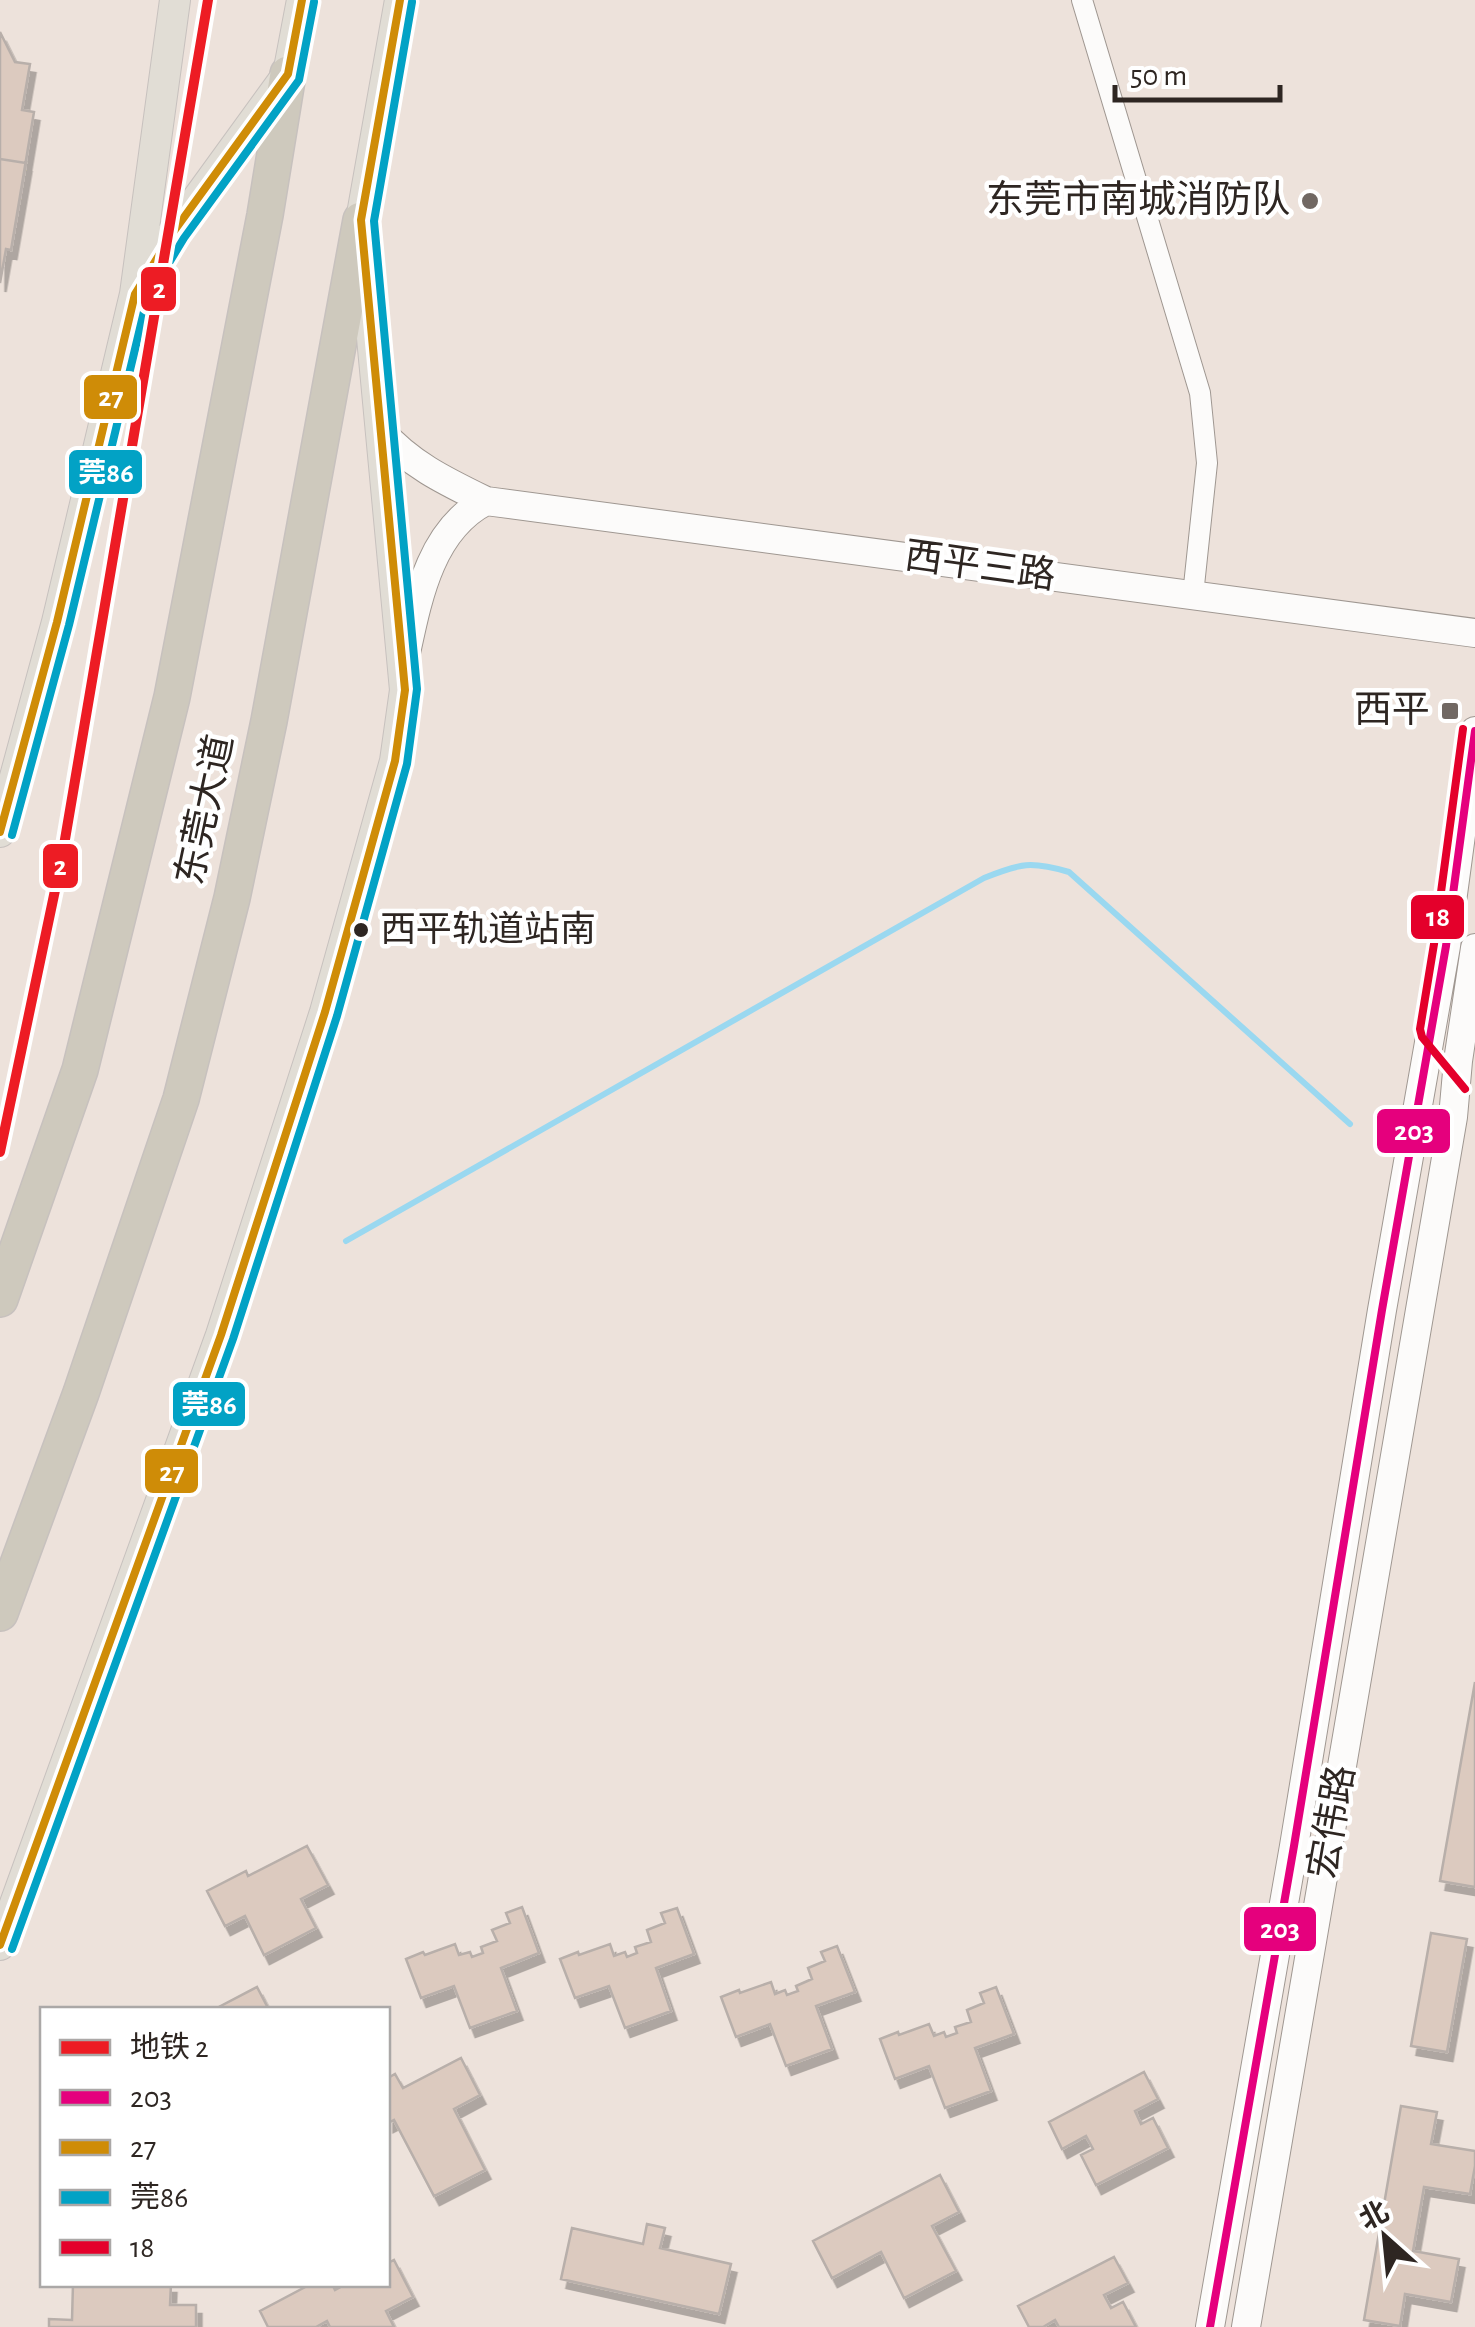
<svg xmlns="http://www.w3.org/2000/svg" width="1475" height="2327" viewBox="0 0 1475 2327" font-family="'Alegreya Sans','Noto Sans SC',sans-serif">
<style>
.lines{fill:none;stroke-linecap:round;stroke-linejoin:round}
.stream{stroke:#9ad8f0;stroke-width:6}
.building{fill:#dccabf;stroke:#b8afaa;stroke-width:2.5;filter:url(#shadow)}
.street-casing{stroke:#9f9791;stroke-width:22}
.secondary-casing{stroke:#9f9791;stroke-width:30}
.primary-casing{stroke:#c7c1be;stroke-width:32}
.highway-casing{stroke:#c7c1be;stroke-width:38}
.street{stroke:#fcfbfa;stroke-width:20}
.secondary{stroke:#fcfbfa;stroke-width:28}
.primary{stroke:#e1ddd5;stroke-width:30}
.highway{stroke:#cec9bd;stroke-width:35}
.bus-1-casing{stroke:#fff;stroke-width:15}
.bus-2-casing{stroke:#fff;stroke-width:15}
.bus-3-casing{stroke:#fff;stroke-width:15}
.bus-4-casing{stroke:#fff;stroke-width:15}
.bus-1{stroke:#e5007d;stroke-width:8}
.bus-2{stroke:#cf8c07;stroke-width:8}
.bus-3{stroke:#02a2c5;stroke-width:8}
.bus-4{stroke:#e4002b;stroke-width:8}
.metro-1-casing{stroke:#fff;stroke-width:18}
.metro-1{stroke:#ed1c24;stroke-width:10}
.poi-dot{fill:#716863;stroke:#fff;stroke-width:4}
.bus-dot{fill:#2e2622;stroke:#fff;stroke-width:4}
.labels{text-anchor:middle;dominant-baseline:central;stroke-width:9;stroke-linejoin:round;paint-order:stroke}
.bus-label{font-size:36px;fill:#2e2622;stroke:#fff;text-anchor:start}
.poi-label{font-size:38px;fill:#2e2622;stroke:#fff;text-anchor:end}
.street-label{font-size:38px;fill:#2e2622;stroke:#fff}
.line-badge{stroke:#fff;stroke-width:4}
.badge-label{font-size:28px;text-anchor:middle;font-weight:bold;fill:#fff}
</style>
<defs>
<filter id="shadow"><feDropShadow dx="5.5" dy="9" stdDeviation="0" flood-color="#0004"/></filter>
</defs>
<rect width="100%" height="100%" fill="#ede2db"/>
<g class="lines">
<path class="stream" d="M346,1241l638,-363c37,-15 47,-17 85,-6l281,252"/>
</g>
<path class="building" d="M0,32l15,30 15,2 -8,46 12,2 -23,138 -5,-1 -6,34z
M0,159l26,4 -15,87 -5,-1 -6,34z
M1475,1682v205l-35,-6z
M307,1846l21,39 -27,14 15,29 -52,27 -19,-39 -20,10 -18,-35 39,-20 2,5z
M522,1907l17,46 -38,15 16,43 -47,17 -16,-42 -33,12 -15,-39 17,-7 2,3 30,-11 4,11 11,-3 2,5 11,-4 -2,-6 16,-6 -5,-11 18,-7 -4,-10z
M677,1908l17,46 -38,14 15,43 -46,17 -16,-42 -34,12 -15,-39 18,-7 1,3 31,-11 4,12 11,-4 2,5 10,-4 -2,-6 16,-5 -4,-12 18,-7 -4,-10z
M1431,1933l36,6 -20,113 -36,-6z
M837,1946l18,46 -39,14 16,43 -46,17 -16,-42 -34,13 -15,-40 18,-7 1,3 31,-11 4,12 10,-4 2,5 11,-4 -2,-5 16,-7 -4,-11 17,-7 -4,-9z
M257,1987l12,23h-56z
M996,1987l18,47 -39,14 16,43 -46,17 -16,-42 -34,13 -15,-40 18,-7 1,3 30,-11 5,12 10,-4 2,5 11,-4 -2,-6 16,-5 -4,-12 17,-7 -4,-10z
M461,2058l19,37 -26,14 31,61 -51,26 -40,-76 -6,3v-45l7,-4 8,14z
M1144,2072l14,27 -23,12 6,13 12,-6 15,30 -72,37 -15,-30 12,-6 -7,-13 -24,13 -13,-27z
M1401,2106l36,6 -6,32 44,7v15l-5,28 -46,-7 -11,64 46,8 -8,43 -46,-8 -5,32 -36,-6z
M940,2175l19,37 -27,14 24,45 -52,27 -23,-46 -49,26 -19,-37z
M647,2224l18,4 -5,20 71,16 -12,50 -158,-35 11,-51 71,16z
M1114,2257l14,26 -24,12 7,13 12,-6 13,25h-77l-4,-7 -12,7h-14l-11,-21z
M394,2260l19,37 -27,14 8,16h-64l-3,-6 -11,6h-48l-8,-16 51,-27h21l3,6 11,-6h42v-21z
M73,2284h98l-1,21h26v22h-147v-8l23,1z"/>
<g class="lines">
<g class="street-casing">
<path id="street" d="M1082,0l118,393 7,70 -14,132"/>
</g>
<g class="secondary-casing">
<path id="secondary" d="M381,431c28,33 66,51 105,70l989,132
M406,653c12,-56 25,-124 80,-152
M1210,2327l84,-481 88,-536 64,-364 29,-215
M1246,2327l207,-1210 5,-56 17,-113"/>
</g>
<g class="primary-casing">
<path id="primary" d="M142,283l32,-52 114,-157 14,-74
M0,832l57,-210 78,-328 40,-294
M0,1945l221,-610 104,-323 70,-251 10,-71 -44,-470 39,-220"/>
</g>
<g class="highway-casing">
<path id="highway" d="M0,1299l80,-229 92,-373 93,-482 23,-141
M0,1613l81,-220 100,-294 51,-201 37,-177 92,-501"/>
</g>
<use href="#street" class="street"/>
<use href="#secondary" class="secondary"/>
<use href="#primary" class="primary"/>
<use href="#highway" class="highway"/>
<g class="bus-1-casing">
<path id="bus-1" d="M1210,2327l84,-481 88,-536 64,-364 29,-215"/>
</g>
<g class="bus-2-casing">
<path id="bus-2" d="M0,832l57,-210 78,-328 39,-63 114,-157 14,-74
M0,1945l221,-610 104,-323 70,-251 10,-71 -44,-470 39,-220"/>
</g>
<g class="bus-3-casing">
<path id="bus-3" d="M12,835l57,-210 78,-326 37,-61 115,-158 15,-78
M12,1949l221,-610 104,-323 70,-252 10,-75 -43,-468 38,-219"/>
</g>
<g class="bus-4-casing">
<path id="bus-4" d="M1463,729l-29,215 -14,85 2,8 43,52"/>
</g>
<use href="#bus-1" class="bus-1"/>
<use href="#bus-2" class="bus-2"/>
<use href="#bus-3" class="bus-3"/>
<use href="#bus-4" class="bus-4"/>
<g class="metro-1-casing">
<path id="metro-1" d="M0,1152l62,-295 146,-857"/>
</g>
<use href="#metro-1" class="metro-1"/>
</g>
<g class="poi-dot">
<circle cx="1310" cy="201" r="10"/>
<rect x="1440" y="701" width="20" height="20" rx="5"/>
</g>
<circle class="bus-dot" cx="361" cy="930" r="9"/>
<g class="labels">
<g class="bus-label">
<text x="380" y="930">西平轨道站南</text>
</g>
<g class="poi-label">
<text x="1290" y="201">东莞市南城消防队</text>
<text x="1430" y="711">西平</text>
</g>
<g class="street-label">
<text transform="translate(980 567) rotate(8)">西平三路</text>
<text transform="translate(206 810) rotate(-78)">东莞大道</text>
<text transform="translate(1333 1822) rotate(-80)">宏伟路</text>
</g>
</g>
<g class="line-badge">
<rect x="139" y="265" width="39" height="48" rx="10" fill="#ed1c24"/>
<rect x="82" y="373" width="57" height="48" rx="10" fill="#cf8c07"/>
<rect x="67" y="448" width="77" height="48" rx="10" fill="#02a2c5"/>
<rect x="41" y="842" width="39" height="48" rx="10" fill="#ed1c24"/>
<rect x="1409" y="893" width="57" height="48" rx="10" fill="#e4002b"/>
<rect x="1375" y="1107" width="77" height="48" rx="10" fill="#e5007d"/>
<rect x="171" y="1380" width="76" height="48" rx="10" fill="#02a2c5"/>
<rect x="143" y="1447" width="57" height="48" rx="10" fill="#cf8c07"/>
<rect x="1242" y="1905" width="76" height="48" rx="10" fill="#e5007d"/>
</g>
<g class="badge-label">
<text x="159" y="298">2</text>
<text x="111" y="406">27</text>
<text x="106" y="482">莞86</text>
<text x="60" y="875">2</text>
<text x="1438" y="926">18</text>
<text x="1414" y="1140">203</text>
<text x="209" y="1414">莞86</text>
<text x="172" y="1481">27</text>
<text x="1280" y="1938">203</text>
</g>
<rect x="40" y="2007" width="350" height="280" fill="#ffffff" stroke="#aba8a7" stroke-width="2.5"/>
<rect x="60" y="2040" width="50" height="15" fill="#ed1c24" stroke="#aba8a7" stroke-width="2.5"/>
<text x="130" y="2057" font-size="30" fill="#2e2622">地铁 2</text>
<rect x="60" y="2090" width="50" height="15" fill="#e5007d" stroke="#aba8a7" stroke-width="2.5"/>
<text x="130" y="2107" font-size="30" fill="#2e2622">203</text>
<rect x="60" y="2140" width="50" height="15" fill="#cf8c07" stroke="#aba8a7" stroke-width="2.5"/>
<text x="130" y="2157" font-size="30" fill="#2e2622">27</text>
<rect x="60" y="2190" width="50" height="15" fill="#02a2c5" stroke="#aba8a7" stroke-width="2.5"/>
<text x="130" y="2207" font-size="30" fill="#2e2622">莞86</text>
<rect x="60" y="2240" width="50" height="15" fill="#e4002b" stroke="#aba8a7" stroke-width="2.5"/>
<text x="130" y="2257" font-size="30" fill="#2e2622">18</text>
<g transform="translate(1385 2237) rotate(333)" stroke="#ffffff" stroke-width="8" paint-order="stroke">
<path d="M0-8L18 38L0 25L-18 38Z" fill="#2e2622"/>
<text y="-15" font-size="28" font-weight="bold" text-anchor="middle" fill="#2e2622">北</text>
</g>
<path d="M1115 85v15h165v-15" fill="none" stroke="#2e2622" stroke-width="5"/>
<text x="1130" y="85" font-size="30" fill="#2e2622" stroke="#ffffff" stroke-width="8" paint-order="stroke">50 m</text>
</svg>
